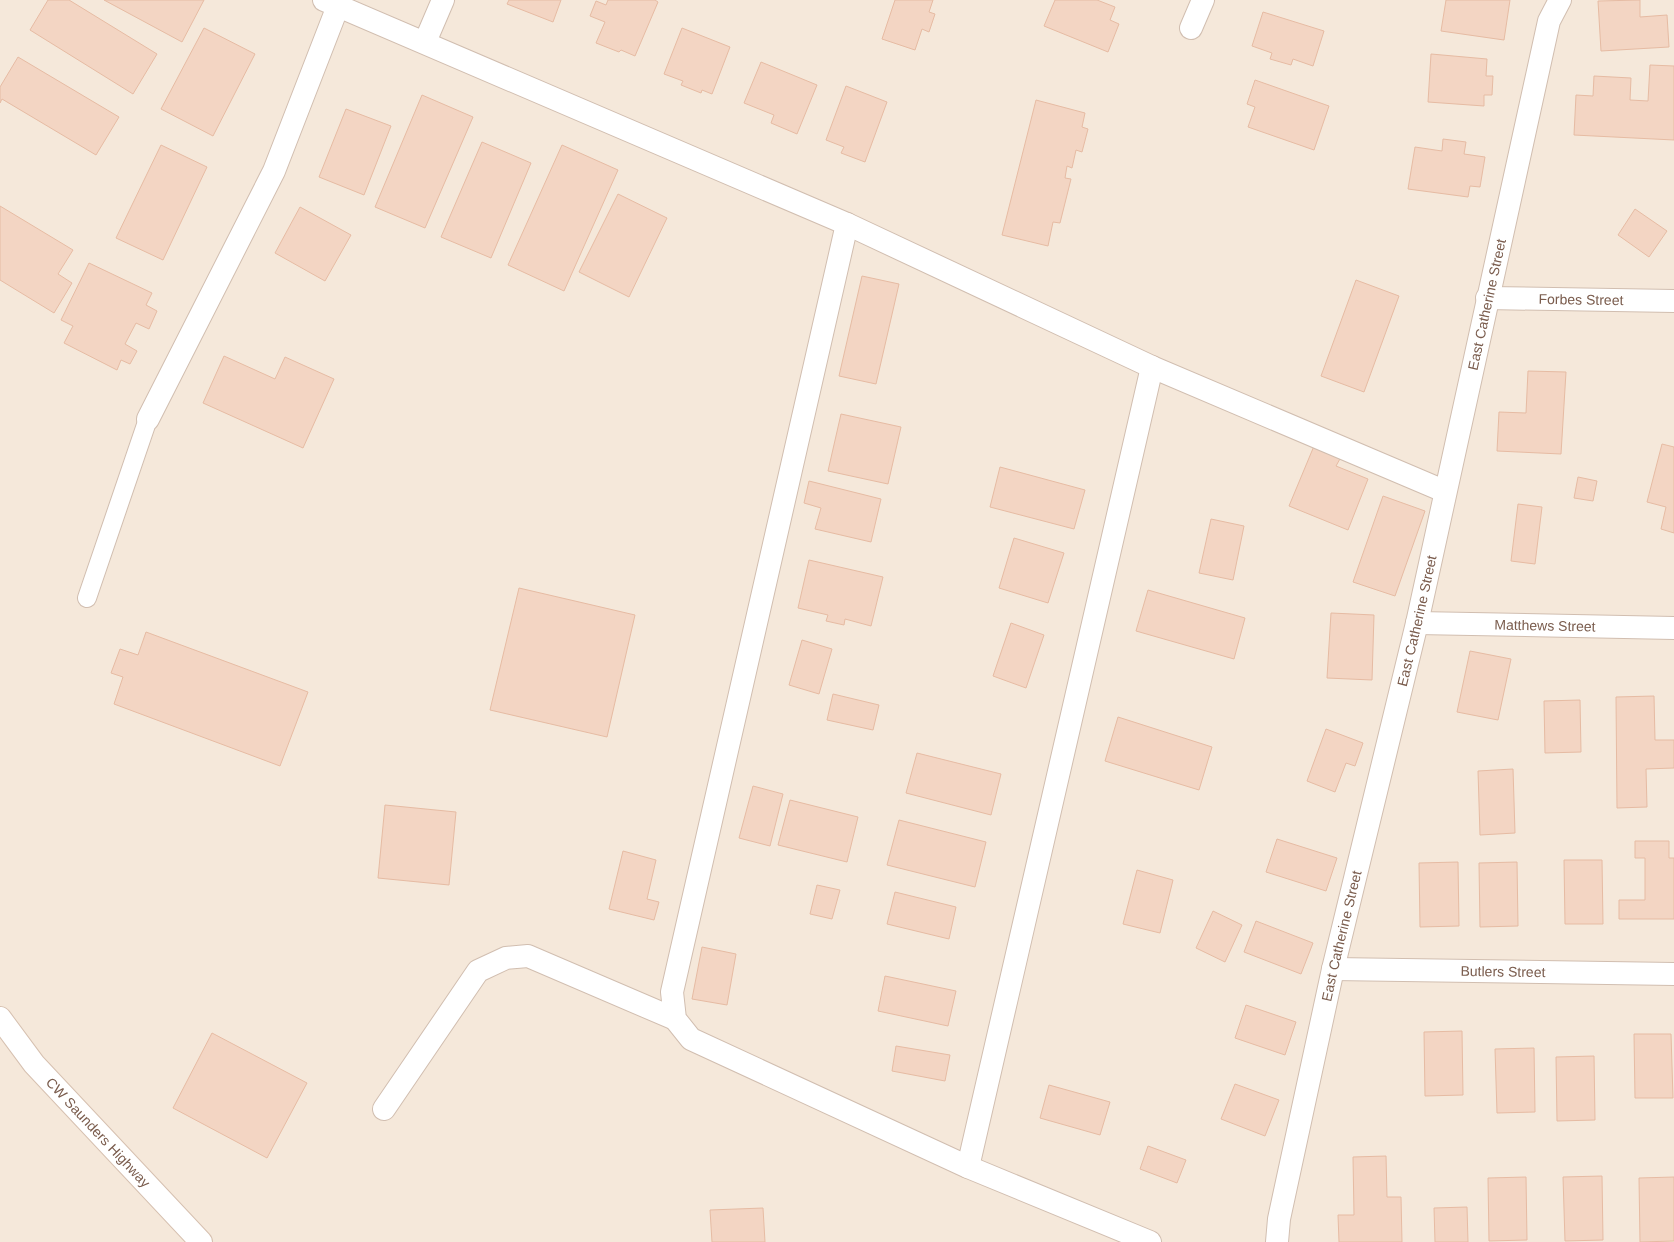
<svg xmlns="http://www.w3.org/2000/svg" width="1674" height="1242" viewBox="0 0 1674 1242" font-family="Arial,sans-serif">
<style>
.residential{fill:#f5e8da}
.building{fill:#f3d5c3;stroke:#e6bba3}
.lines{fill:none;stroke-linecap:round;stroke-linejoin:round}
.service-casing{stroke:#d1beb0;stroke-width:20}
.minor-casing{stroke:#d1beb0;stroke-width:24}
.secondary-casing{stroke:#d6c0b0;stroke-width:24}
.service{stroke:#fff;stroke-width:18}
.minor{stroke:#fff;stroke-width:22}
.secondary{stroke:#fff;stroke-width:22}
.labels{text-anchor:middle;dominant-baseline:central;stroke-width:3.5;stroke-linejoin:round;paint-order:stroke}
.street-label{font-size:14px;fill:#7a5c4d;stroke:#fffaf3}
</style>
<rect width="100%" height="100%" fill="#fdf6ec"/>
<path class="residential" d="M0,0h1674v1242h-1674z"/>
<path class="building" d="M48,0h21l88,54 -24,40 -103,-64z
M104,0h100l-22,42z
M509,0h52l-8,22 -46,-18z
M608,0h47l3,2 -23,54 -14,-6 -2,2 -23,-9 9,-21 -15,-6 6,-15 10,4z
M895,0h38l-4,12 6,2 -6,18 -7,-3 -7,21 -33,-11z
M1055,0h42l18,7 -5,13 9,4 -11,28 -64,-26z
M1446,0h64l-6,40 -63,-9z
M1640,0v17l27,-2 2,32 -68,4 -3,-50z
M1263,12l61,19 -11,35 -20,-7 -2,6 -21,-6 2,-6 -20,-7z
M204,28l51,26 -42,82 -52,-27z
M682,28l48,19 -18,47 -10,-4 -1,3 -20,-8 2,-4 -19,-7z
M1431,54l56,5 -1,17h7l-1,19h-8v11l-56,-4z
M18,57l101,60 -23,38 -94,-56 -2,4v-16z
M761,62l56,23 -20,49 -26,-11 3,-8 -30,-12z
M1650,65l24,1v74l-100,-5 2,-40 17,1 1,-20 37,2 -1,22 18,1z
M1255,80l74,26 -15,44 -66,-23 7,-20 -8,-3z
M846,86l41,16 -22,60 -24,-9 3,-6 -18,-7z
M422,95l51,22 -48,111 -50,-21z
M1036,100l49,13 -3,14 6,2 -6,23 -6,-2 -4,18 -5,-2 -2,12 6,1 -11,44 -7,-1 -5,24 -46,-11z
M346,109l45,17 -27,69 -45,-18z
M1443,139l23,3 -2,12 21,3 -5,30 -10,-1 -2,11 -60,-8 7,-42 27,4z
M482,142l49,21 -40,95 -50,-21z
M161,145l46,22 -44,93 -47,-22z
M562,145l56,25 -54,121 -56,-26z
M618,194l49,24 -38,79 -50,-25z
M0,206l73,44 -15,24 14,9 -18,30 -54,-33z
M300,207l51,28 -26,46 -50,-28z
M1635,209l32,22 -18,26 -31,-22z
M89,263l63,30 -6,12 11,6 -8,18 -13,-6 -11,21 12,7 -7,13 -9,-4 -4,10 -53,-27 9,-17 -12,-6z
M862,276l37,8 -23,100 -37,-8z
M1356,280l43,16 -35,96 -43,-16z
M224,356l51,23 10,-22 49,22 -31,69 -100,-45z
M1528,371l38,1 -5,82 -64,-3 2,-39 27,1z
M841,414l60,13 -13,57 -60,-13z
M1662,444l12,3v86l-13,-4 5,-22 -19,-5z
M1314,446l27,11 -5,9 32,13 -20,51 -59,-24z
M1000,467l85,23 -11,39 -84,-22z
M1578,477l19,4 -4,20 -19,-3z
M809,481l72,18 -10,43 -56,-13 6,-21 -17,-5z
M1383,496l42,15 -30,85 -42,-14z
M1518,504l24,3 -7,57 -24,-3z
M1211,519l33,7 -11,54 -34,-7z
M1014,538l50,15 -16,50 -49,-15z
M809,560l74,17 -12,49 -26,-7 -1,6 -18,-4 2,-6 -30,-7z
M519,588l116,27 -28,122 -117,-27z
M1148,590l97,28 -11,41 -98,-28z
M1331,613l43,2 -2,65 -45,-2z
M1011,623l33,12 -18,53 -33,-12z
M146,632l162,60 -28,74 -166,-62 9,-27 -12,-4 9,-24 18,6z
M802,640l30,9 -13,45 -30,-9z
M1470,651l41,8 -13,61 -41,-8z
M833,694l46,11 -6,25 -46,-10z
M1654,696l1,44h19v28l-28,1 1,38 -30,1 -1,-111z
M1580,700l1,52 -36,1 -1,-52z
M1118,717l94,30 -13,43 -94,-29z
M1326,729l37,14 -8,23 -9,-3 -11,29 -28,-11z
M917,753l84,21 -10,41 -85,-22z
M1513,769l2,64 -35,2 -2,-64z
M753,786l30,8 -13,52 -31,-8z
M790,800l68,17 -11,45 -69,-17z
M385,805l71,7 -7,73 -71,-7z
M899,820l87,22 -11,45 -88,-22z
M1277,839l60,19 -11,33 -60,-19z
M1635,841h34v17h5v61h-55v-19h26v-42h-10z
M623,851l33,9 -9,39 12,3 -5,18 -45,-11z
M1564,860h38l1,64h-38z
M1458,862l1,64 -39,1 -1,-64z
M1517,862l1,64 -38,1 -1,-64z
M1137,870l36,10 -13,53 -37,-9z
M817,885l23,5 -8,29 -22,-5z
M895,892l61,15 -7,32 -62,-15z
M1213,911l29,14 -17,37 -29,-14z
M1256,921l57,22 -12,31 -57,-22z
M702,947l34,7 -9,51 -35,-6z
M885,976l71,15 -8,35 -70,-15z
M1246,1005l50,17 -11,33 -50,-17z
M1462,1031l1,64 -38,1 -1,-64z
M212,1033l95,50 -40,75 -94,-50z
M1634,1034h37l2,64h-38z
M896,1046l54,9 -5,26 -53,-10z
M1534,1048l1,64 -38,1 -2,-64z
M1594,1056l1,64 -38,1 -1,-64z
M1235,1084l44,16 -14,36 -44,-17z
M1049,1085l61,17 -10,33 -60,-17z
M1148,1146l38,14 -9,23 -37,-14z
M1386,1156l1,41h14l1,45h-63l-1,-27h16l-1,-58z
M1602,1176l1,64 -38,1 -2,-64z
M1526,1177l1,63 -38,1 -1,-63z
M1674,1177v64l-34,1 -1,-64z
M1467,1207l1,35h-33l-1,-34z
M763,1208l2,34h-53l-2,-32z"/>
<g class="lines">
<g class="service-casing">
<path id="service" d="M87,598l61,-179"/>
</g>
<g class="minor-casing">
<g id="minor">
<path d="M324,0l523,224 305,143 292,124"/>
<path d="M1191,28l12,-28"/>
<path d="M425,42l18,-42"/>
<path d="M847,224l-175,768 3,27 16,20 277,128 182,75"/>
<path id="s1" d="M1487,298l187,3"/>
<path d="M148,419l126,-248 64,-165"/>
<path id="s2" d="M1417,623l257,5"/>
<path id="s3" d="M1333,969l341,5"/>
<path d="M384,1109l94,-138 28,-13 22,-2 147,63"/>
<path d="M968,1167l184,-800"/>
<path id="s4" d="M1277,1242l2,-23 54,-250 84,-346 132,-602 11,-21"/>
</g>
</g>
<g class="secondary-casing">
<g id="secondary">
<path id="s5" d="M0,1018l34,46 167,178"/>
</g>
</g>
<use href="#service" class="service"/>
<use href="#minor" class="minor"/>
<use href="#secondary" class="secondary"/>
</g>
<g class="labels">
<g class="street-label">
<text stroke="none"><textPath href="#s1" startOffset="94">Forbes Street</textPath></text>
<text stroke="none"><textPath href="#s4" startOffset="961">East Catherine Street</textPath></text>
<text stroke="none"><textPath href="#s4" startOffset="637">East Catherine Street</textPath></text>
<text stroke="none"><textPath href="#s2" startOffset="128">Matthews Street</textPath></text>
<text stroke="none"><textPath href="#s4" startOffset="313">East Catherine Street</textPath></text>
<text stroke="none"><textPath href="#s3" startOffset="170">Butlers Street</textPath></text>
<text stroke="none"><textPath href="#s5" startOffset="151">CW Saunders Highway</textPath></text>
</g>
</g>
</svg>
